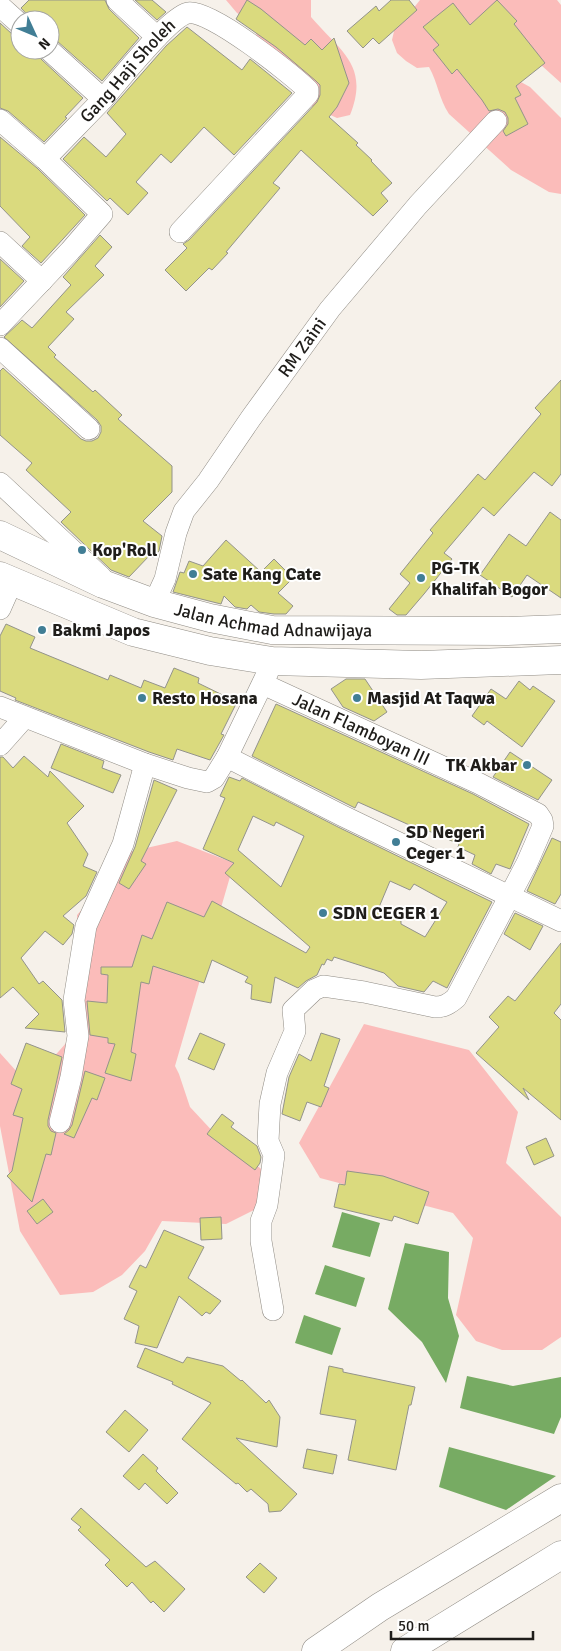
<svg xmlns="http://www.w3.org/2000/svg" width="561" height="1651" viewBox="0 0 561 1651" font-family="Signika,sans-serif">
<style>
.green{fill:#fbbcba}
.water{fill:#77ab63}
.building{fill:#dada7e;stroke:#93938b;fill-rule:evenodd}
.lines{fill:none;stroke-linecap:round;stroke-linejoin:round}
.minor-casing{stroke:#908c85;stroke-width:22}
.major-casing{stroke:#908c85;stroke-width:29}
.highway-casing{stroke:#908c85;stroke-width:29}
.minor{stroke:#fff;stroke-width:21}
.major{stroke:#fff;stroke-width:28}
.highway{stroke:#fff;stroke-width:28}
.poi-dot{fill:#417e95;stroke:#fff;stroke-width:2}
.labels{text-anchor:middle;dominant-baseline:central;stroke-width:4;stroke-linejoin:round;paint-order:stroke}
.street-label{font-size:18px;fill:#1f1d1a;stroke:#fff}
.poi-label{font-size:18px;font-weight:bold;fill:#1f1d1a;stroke:#fff;text-anchor:start}
</style>
<rect width="100%" height="100%" fill="#f6f1ea"/>
<path class="green" d="M226,0h85v17c29,34 59,48 39,98l-13,3 -22,-10 -12,-7 -10,-10 -35,-50 -3,-12 -7,-10 -11,-6z
M420,0h137l4,5v78l-30,-27 -12,25 11,6 31,31v76l-12,-2 -38,-22 -62,-56c-10,-15 -11,-31 -20,-47l-12,1 -11,-7 -9,-8 -5,-13 3,-13 17,-17z
M177,841l57,22 -59,203 4,8 11,33 27,29 59,44 -20,29 -30,15 -64,-3 -17,30 -23,24 -29,17 -33,3 -40,-64 -20,-105v-73l18,20 33,-13 24,-27 5,-50 -3,-68 24,-27 6,-31z
M364,1024l105,26 49,62 -12,51 55,54v120l-19,13h-40l-26,-9 -20,-26 17,-77 -20,-25 -133,-35 -21,-35z"/>
<path class="water" d="M342,1212l38,11 -10,34 -38,-10z
M405,1243l44,9 -1,46 11,38 -13,47 -24,-41 -34,-33z
M325,1265l40,13 -9,29 -41,-13z
M304,1315l37,13 -9,27 -37,-12z
M467,1376l46,10 48,-9v40l-7,17 -94,-26z
M449,1447l107,29 -50,34 -67,-23z"/>
<path class="building" d="M29,0h76l4,9 30,29 -37,43 -45,-40 -7,-3v-18h-18l-11,-12z
M135,0h17l14,12 -9,8z
M247,0l14,9 44,36 6,-6 11,11 12,-12 15,45 -12,24 -8,10 29,26 -2,2 16,15 -1,1 21,22 -11,10 7,8 -15,15 -72,-66 -28,33 7,5 -54,64 2,1 -16,17 -3,-2 -23,23 -21,-21 22,-22 -4,-4 6,-4 128,-138 3,-7v-10l-4,-4 -40,-34 -40,-28z
M391,0h18l8,10 -38,34 -6,-6 -10,10 -16,-17 29,-25 3,5z
M497,0l20,21 -3,3 31,39 -29,23 5,9 -6,3 13,26 -22,12 -3,-5 5,-7v-6l-3,-6 -7,-3 -9,2 -7,-11 -25,-31 -5,5 -19,-24 6,-5 -16,-18 30,-24 17,22z
M0,23l12,11 8,2v14h17l4,9 42,39 -18,19 2,1 -23,24 -36,-31 -8,-3z
M187,27l55,43 8,-11 42,34 -58,62 -30,-28 -33,36 -10,-9 -25,28 12,11 -20,22 -18,-17 -3,3 -44,-42 21,-22 22,20 20,-23 -19,-21 59,-67z
M0,137l37,31 48,47 -44,48 -19,-17 8,-9 -30,-31z
M100,235l12,12 -17,19 9,9 -38,37 8,7 -26,28 8,8 -2,2 39,35 2,-2 27,25 -4,4 54,47v26l-29,29 19,15 -3,15 -6,7 -3,-3 -21,22 -18,-7 -50,-48 10,-10 -45,-42 6,-7 -32,-28v-64l3,-3 78,71 5,2h6l6,-3 3,-6v-6l-4,-6 -93,-83 18,-17 10,8 39,-43 -8,-8z
M0,259l24,22 -24,26z
M561,380v94l-9,12 -18,-14 -40,44 -11,-9 -39,46 8,6 -28,35 -18,21h-9l-8,-6 21,-26 -10,-9 33,-41 -3,-3 48,-56 7,6 56,-66 -6,-6z
M550,512l11,8v78l-34,-23 -15,22 -32,-22 29,-41 17,12z
M226,540l35,32 13,-13 19,19 -15,15 15,13 -7,8h-12l-15,-2 -8,-7 -4,4 -12,-2 -11,-11 -3,8 -48,-12 7,-20 4,1 5,-12 14,5z
M6,624l29,13 -5,11 78,32 2,-5 31,13 3,-8 21,8 9,-20 25,10 -1,5 39,19 -16,32 3,1 -14,25 -33,-11 -4,11 -24,-8 -134,-52 1,-2 -16,-7v-55z
M346,679h19l22,33 -13,9 -31,-14 -12,-18z
M519,681l11,9 3,-4 22,15 -33,46 -35,-26 -3,4 -12,-9 19,-27 15,10z
M276,704l197,90 56,30 -19,45 -14,-5 -5,10 -19,-10 3,-9 -17,-8 1,-3 -42,-18 -1,2 -58,-26 -3,6 -103,-52z
M61,744l43,17 -2,7 19,7 -8,18 -62,-25z
M510,752l42,28 -14,20 -45,-23z
M24,756l24,21 2,-6 34,35 -17,17 21,31 -5,12 14,6 -11,24 -23,20 11,9 -2,9 -9,11 -18,-14 -24,27 18,26 4,-3 19,19 3,32 -40,-4 14,-14 -26,-27 -13,11v-241h3l10,11z
M229,777l11,4 2,-3 96,49 154,75 -45,86 -14,-7 -9,11 -26,-6 -14,-13 -50,-16 -2,4 -5,-2 -3,6 -2,-1 -5,11 -11,6 -8,7 -23,-11 -4,26 -20,-4 1,-14 -7,-3 3,-5 -36,-17 -8,23 -51,-17 -4,18 -8,-2 -10,70 5,2 -5,27 -26,-8 10,-29 -7,-1v-5l-18,-3 -3,-34 20,2 1,-28 -7,-1v-7h31l10,-32 10,4 15,-37 37,15 8,-16 94,52 4,-6 -85,-74 9,-10 -31,-14 22,-51 -5,-2zM253,816l21,10 2,-4 28,14 -23,51 -43,-37zM390,881l20,9 4,-6 33,18 -22,35 -24,-13v-3l-24,-9z
M154,780l23,10 -36,71 5,3 -17,25 -10,-6 16,-36z
M552,838l9,4v52l-6,10 -28,-13z
M515,913l28,13 -13,24 -26,-16z
M561,943v61l-7,9 7,7v100l-38,-32 6,12 -53,-47 23,-26 -10,-10 19,-21 7,5z
M200,1033l25,11 -11,26 -26,-11z
M321,1033l19,6 -16,47 5,2 -8,19 -14,-5 -7,19 -18,-7 7,-37 10,-23 12,7z
M26,1043l36,14 -14,63v6l3,5 5,2 -5,22 -5,-1 -14,48 -25,-26 5,-5 11,-53 -10,-3 9,-26 -11,-5z
M85,1071l20,7 -8,22 -5,-2 -18,40 -10,-4 5,-4 3,-5z
M222,1114l12,9 -3,4 26,19 4,11 -1,6 -5,7 -48,-36z
M546,1138l8,18 -20,9 -8,-18z
M347,1171l36,5 46,16 -11,32 -24,-8 -2,5 -58,-14 5,-23 6,1z
M43,1199l10,13 -16,12 -10,-13z
M221,1217l1,22 -21,1 -1,-22z
M164,1230l40,17 -16,31 33,23 -11,13 -4,-2 -4,4 -23,-20 -22,52 -22,-5 4,-17 -15,-7 13,-28 -8,-4 11,-22 6,3z
M145,1348l38,15 4,-6 36,9 18,15 1,-1 24,23 3,-3 11,17 -3,30 -41,-9 61,56 -16,17 -12,1 -1,-8 -17,-15 -4,3 -9,-9 -2,1 -54,-45 29,-36 -39,-19 1,-2 -36,-15z
M329,1366l14,3v3l72,15 -4,18h-2l-13,65 -48,-10 8,-40 -36,-6z
M125,1410l23,20 -19,22 -23,-20z
M307,1449l30,6 -4,19 -30,-6z
M143,1454l15,14 -2,3 22,22 -11,11 -22,-21 -6,7 -16,-14z
M81,1508l65,59 9,-6 30,28 -21,23 -11,-11 -2,2 -19,-21 -5,5 -22,-22 5,-5 -32,-30 3,-3 -10,-8z
M260,1563l17,15 -13,15 -18,-16z"/>
<g class="lines">
<g class="minor-casing">
<g id="minor">
<path d="M117,0l40,37"/>
<path d="M0,6l20,18"/>
<path d="M49,50l54,49"/>
<path d="M0,120l45,39 57,55 -32,37 -70,74"/>
<path id="s1" d="M45,159c19,-20 39,-40 58,-60 15,-17 66,-82 85,-86 21,-5 103,61 120,77v4l-128,138"/>
<path d="M0,242l42,39"/>
<path d="M0,348l89,81"/>
<path d="M0,483l101,94v2"/>
<path id="s2" d="M154,603l11,-24 11,-46 8,-22 24,-30 43,-63 79,-109 88,-104 78,-84"/>
<path d="M0,609l12,-27"/>
<path id="s3" d="M263,684l215,99 60,31 4,6 1,6 -16,37 -71,135c-7,6 -12,9 -21,9l-71,-15 -41,-6 -9,4 -21,20 2,21 -18,42 -7,31 -2,37 6,14 -7,50 -6,16v20l12,69"/>
<path d="M0,707l145,57 43,14 19,4 7,-4 13,-21 41,-85"/>
<path d="M0,745l24,-27"/>
<path d="M227,757l116,59 218,105"/>
<path d="M60,1122l11,-45 7,-41 -4,-36 12,-74 37,-82 22,-80"/>
</g>
</g>
<g class="major-casing">
<g id="major">
<path id="s4" d="M0,535l103,49 51,19 56,15 62,12 235,1 54,-2"/>
<path d="M0,576l133,56 77,19 62,10 149,4 140,-5"/>
</g>
</g>
<g class="highway-casing">
<path id="highway" d="M316,1651l64,-44 181,-109
M405,1651l156,-96"/>
</g>
<use href="#minor" class="minor"/>
<use href="#major" class="major"/>
<use href="#highway" class="highway"/>
</g>
<g class="poi-dot">
<circle cx="82" cy="550" r="5"/>
<circle cx="193" cy="574" r="5"/>
<circle cx="421" cy="578" r="5"/>
<circle cx="42" cy="630" r="5"/>
<circle cx="142" cy="698" r="5"/>
<circle cx="357" cy="698" r="5"/>
<circle cx="527" cy="765" r="5"/>
<circle cx="396" cy="842" r="5"/>
<circle cx="323" cy="913" r="5"/>
</g>
<g class="labels">
<g class="street-label">
<text stroke="none"><textPath href="#s1" startOffset="121">Gang Haji Sholeh</textPath></text>
<text stroke="none"><textPath href="#s2" startOffset="299">RM Zaini</textPath></text>
<text stroke="none"><textPath href="#s4" startOffset="290">Jalan Achmad Adnawijaya</textPath></text>
<text stroke="none"><textPath href="#s3" startOffset="108">Jalan Flamboyan III</textPath></text>
</g>
<g class="poi-label">
<text x="92" y="550">Kop'Roll</text>
<text x="431" y="568">PG-TK<tspan x="431" dy="21">Khalifah Bogor</tspan></text>
<text x="203" y="574">Sate Kang Cate</text>
<text x="52" y="630">Bakmi Japos</text>
<text x="152" y="698">Resto Hosana</text>
<text x="367" y="698">Masjid At Taqwa</text>
<text x="517" y="765" text-anchor="end">TK Akbar</text>
<text x="406" y="832">SD Negeri<tspan x="406" dy="21">Ceger 1</tspan></text>
<text x="333" y="913">SDN CEGER 1</text>
</g>
</g>
<g transform="translate(35 35) rotate(134)"><circle r="24" fill="#ffffff" stroke="#a5a5a3"/>
<path d="M0-4L9 19L0 12L-9 19Z" fill="#417e95"/>
<text y="-8" font-size="14" font-weight="bold" text-anchor="middle" fill="#1f1d1a">N</text>
</g>
<path d="M391 1631v8h142v-8" fill="none" stroke="#1f1d1a" stroke-width="2.5"/>
<text x="398" y="1631" font-size="15" fill="#1f1d1a" stroke="#ffffff" stroke-width="4" paint-order="stroke">50 m</text>
</svg>
